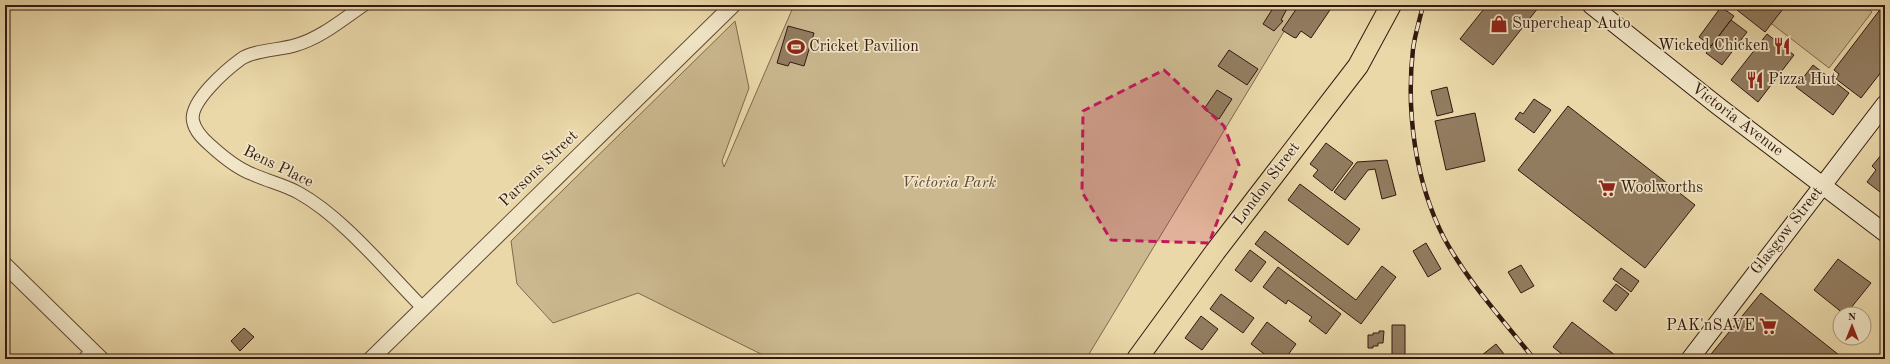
<svg xmlns="http://www.w3.org/2000/svg" width="1890" height="364" viewBox="0 0 1890 364" font-family="'Old Standard TT',serif">
<style>
.green{fill:#cbb88f;stroke:#7f6850}
.building{fill:#927c60;stroke:#331910}
.lines{fill:none;stroke-linecap:round;stroke-linejoin:round}
.minor-casing{stroke:#614936;stroke-width:14}
.tertiary-casing{stroke:#614936;stroke-width:17}
.secondary-casing{stroke:#331910;stroke-width:19}
.trunk-casing{stroke:#331910;stroke-width:22}
.minor{stroke:#f1e6c7;stroke-width:12}
.tertiary{stroke:#f1e6c7;stroke-width:15}
.secondary{stroke:#f1e6c7;stroke-width:17}
.trunk{stroke:#ead8a9;stroke-width:20}
.rail-casing{stroke:#331910;stroke-width:4.5}
.rail{stroke:#f1e6c7;stroke-width:3;stroke-dasharray:9;stroke-linecap:butt}
.marked{fill:#c2185b;fill-opacity:0.2;stroke:#c2185b;stroke-width:3;stroke-dasharray:8 5;stroke-linejoin:round}
.labels{text-anchor:middle;dominant-baseline:central;stroke-width:3.5;stroke-linejoin:round;paint-order:stroke}
.poi-label{font-size:16px;fill:#331910;stroke:#f1e6c7;text-anchor:start}
.street-label{font-size:16px;fill:#331910;stroke:#f1e6c7}
.park-label{font-size:16px;font-style:italic;fill:#614936;stroke:#f1e6c7}
</style>
<rect width="100%" height="100%" fill="#ead8a9"/>
<filter id="stains"><feTurbulence type="fractalNoise" baseFrequency=".005" numOctaves="4"/><feColorMatrix values="0 0 0 0 .2 0 0 0 0 .09 0 0 0 0 .02 0 0 0 .5 -.17"/></filter>
<radialGradient id="worn" r=".72"><stop offset=".6" stop-color="#630" stop-opacity="0"/><stop offset="1" stop-color="#630" stop-opacity=".3"/></radialGradient>
<path class="green" d="M794,5h506l-214,354h-315l-133,-66 -85,30 -36,-39 -6,-43 224,-220 14,67 -27,73 2,6z
M1781,5h83l8,7 -43,56 -61,-47z"/>
<path class="building" d="M1275,5h14l-8,15 2,1 -9,10 -11,-7z
M1299,5h33v2l-21,31 -10,-7 -5,7 -3,-1 -11,-7z
M1487,5h46l5,3 -45,57 -33,-26z
M1741,5h45l-21,27 -28,-22z
M1880,5h5v62l-24,31 -25,-19 3,-5 -5,-4 48,-63z
M1721,7l13,9 -23,30 -12,-9z
M1731,20l16,12 -25,33 -16,-12z
M788,26l26,7 -10,33 -14,-4 -2,4 -11,-3z
M1767,34l27,21 -36,47 -27,-22z
M1229,50l29,19 -11,16 -29,-19z
M1813,65l36,28 -16,22 -37,-28z
M1447,87l6,25 -16,4 -6,-25z
M1217,90l15,9 -13,20 -15,-10z
M1534,99l17,11 -17,23 -19,-14 5,-7 3,2z
M1568,106l127,99 -50,63 -127,-98z
M1475,113l10,48 -39,9 -11,-49z
M1326,143l27,20 -21,28 -19,-15 5,-6 -8,-6z
M1882,154l3,2 -1,39 -17,-13 9,-12 -4,-4z
M1387,160l9,35 -14,4 -7,-30 -7,1 -23,30 -11,-8 23,-30z
M1300,184l60,45 -12,16 -60,-45z
M1265,231l91,69 26,-34 14,11 -35,47 -106,-80z
M1426,243l15,26 -13,8 -15,-26z
M1250,250l16,12 -15,20 -16,-12z
M1838,259l33,24 -25,31h-2l-30,-24z
M1521,265l13,21 -13,7 -13,-21z
M1278,267l63,47 -15,20 -17,-13 3,-4 -24,-17 -2,4 -23,-17z
M1621,268l18,13 -8,11 -18,-13z
M1616,284l13,10 -13,17 -13,-10z
M1761,293l83,66h-137z
M1221,294l33,24 -11,15 -33,-24z
M1201,316l17,13 -16,21 -17,-12z
M1267,322l29,22 -11,15h-14l-20,-15z
M1572,322l48,37h-52l-15,-12z
M1392,325h13v34h-13z
M244,328l10,9 -14,14 -9,-10z
M1379,331h5l-1,12h-5v3h-5v2h-5v-13h5v-2h6z
M1496,344l12,15h-31z"/>
<g class="lines">
<g class="minor-casing">
<path id="minor" d="M364,5c-21,14 -43,33 -68,40 -15,5 -43,5 -55,14 -15,11 -52,43 -48,62 2,10 9,17 17,24 12,11 26,23 42,29 15,7 33,11 47,19 45,25 88,79 124,115
M84,359l8,-8"/>
</g>
<g class="tertiary-casing">
<path id="tertiary" d="M5,265l96,94
M371,359l362,-354"/>
</g>
<g class="secondary-casing">
<path id="secondary" d="M1591,5l127,101 167,127
M1690,359l195,-255"/>
</g>
<g class="trunk-casing">
<path id="trunk" d="M1137,359l78,-107 143,-186 33,-61"/>
</g>
<use href="#minor" class="minor"/>
<use href="#tertiary" class="tertiary"/>
<use href="#secondary" class="secondary"/>
<use href="#trunk" class="trunk"/>
<g class="rail-casing">
<path id="rail" d="M1423,5c-3,14 -8,29 -10,44 -7,63 2,132 31,189 24,44 59,82 90,121"/>
</g>
<use href="#rail" class="rail"/>
</g>
<path class="marked" d="M1164,70l60,56 15,39 -30,78 -98,-3 -29,-48 1,-81z"/>
<defs>
<g id="shop-bare" transform="scale(1.38)"><path d="M-5-2.5h2.3a2.7 3.5 0 0 1 5.4 0H5L5.5 6h-11ZM-1.5-2.5h3a1.5 2.3 0 0 0-3 0Z" fill="#8f2418" stroke="#f1e6c7" stroke-width="2.5" paint-order="stroke"/></g>
<g id="restaurant-bare" transform="scale(1.38)"><path d="M-5-6h1v4h1v-4h1v4h1v-4h1v5L-1.5 .5V6h-2V.5L-5-1ZM5-6V6H3V1.5H1.5Q1.5-4 5-6Z" fill="#8f2418" stroke="#f1e6c7" stroke-width="2.5" paint-order="stroke"/></g>
<g id="stadium-bare" transform="scale(1.38)"><path d="M0-5a6.5 5 0 1 0 0 10a6.5 5 0 1 0 0-10ZM-3.5-1.8h7v3.6h-7Z" fill="#8f2418" stroke="#f1e6c7" stroke-width="2.5" paint-order="stroke"/></g>
<g id="supermarket-bare" transform="scale(1.38)"><path d="M-6-5.5h2.5l.6 2H6L4.5 2H-2.5L-4.4-4H-6ZM-1.5 3.2a1.3 1.3 0 1 0 .1 0ZM3 3.2a1.3 1.3 0 1 0 .1 0Z" fill="#8f2418" stroke="#f1e6c7" stroke-width="2.5" paint-order="stroke"/></g>
</defs>
<g fill-rule="evenodd">
<use href="#shop-bare" x="1499" y="24"/>
<use href="#restaurant-bare" x="1782" y="46"/>
<use href="#stadium-bare" x="796" y="47"/>
<use href="#restaurant-bare" x="1755" y="80"/>
<use href="#supermarket-bare" x="1607" y="188"/>
<use href="#supermarket-bare" x="1768" y="326"/>
</g>
<g class="labels">
<g class="poi-label">
<text x="1512" y="24">Supercheap Auto</text>
<text x="1769" y="46" text-anchor="end">Wicked Chicken</text>
<text x="809" y="47">Cricket Pavilion</text>
<text x="1768" y="80">Pizza Hut</text>
<text x="1620" y="188">Woolworths</text>
<text x="1755" y="326" text-anchor="end">PAK'nSAVE</text>
</g>
<g class="street-label">
<text transform="translate(1737 120) rotate(37)">Victoria Avenue</text>
<text transform="translate(278 167) rotate(26)">Bens Place</text>
<text transform="translate(539 169) rotate(-44)">Parsons Street</text>
<text transform="translate(1267 184) rotate(-53)">London Street</text>
<text transform="translate(1787 231) rotate(-52)">Glasgow Street</text>
</g>
<g class="park-label">
<text x="949" y="183">Victoria Park</text>
</g>
</g>
<rect width="1890" height="364" fill="none" stroke="#ead8a9" stroke-width="20"/>
<rect x="6" y="6" width="1878" height="352" fill="none" stroke="#331910" stroke-width="2"/>
<rect x="10" y="10" width="1870" height="344" fill="none" stroke="#331910"/>
<g transform="translate(1852 326)"><circle r="19" fill="#f1e6c7" stroke="#a5947e"/>
<path d="M0-3L7 15L0 10L-7 15Z" fill="#8f2418"/>
<text y="-6" font-size="11" font-weight="bold" text-anchor="middle" fill="#331910">N</text>
</g>
<rect width="100%" height="100%" filter="url(#stains)"/>
<rect width="100%" height="100%" fill="url(#worn)"/>
</svg>
